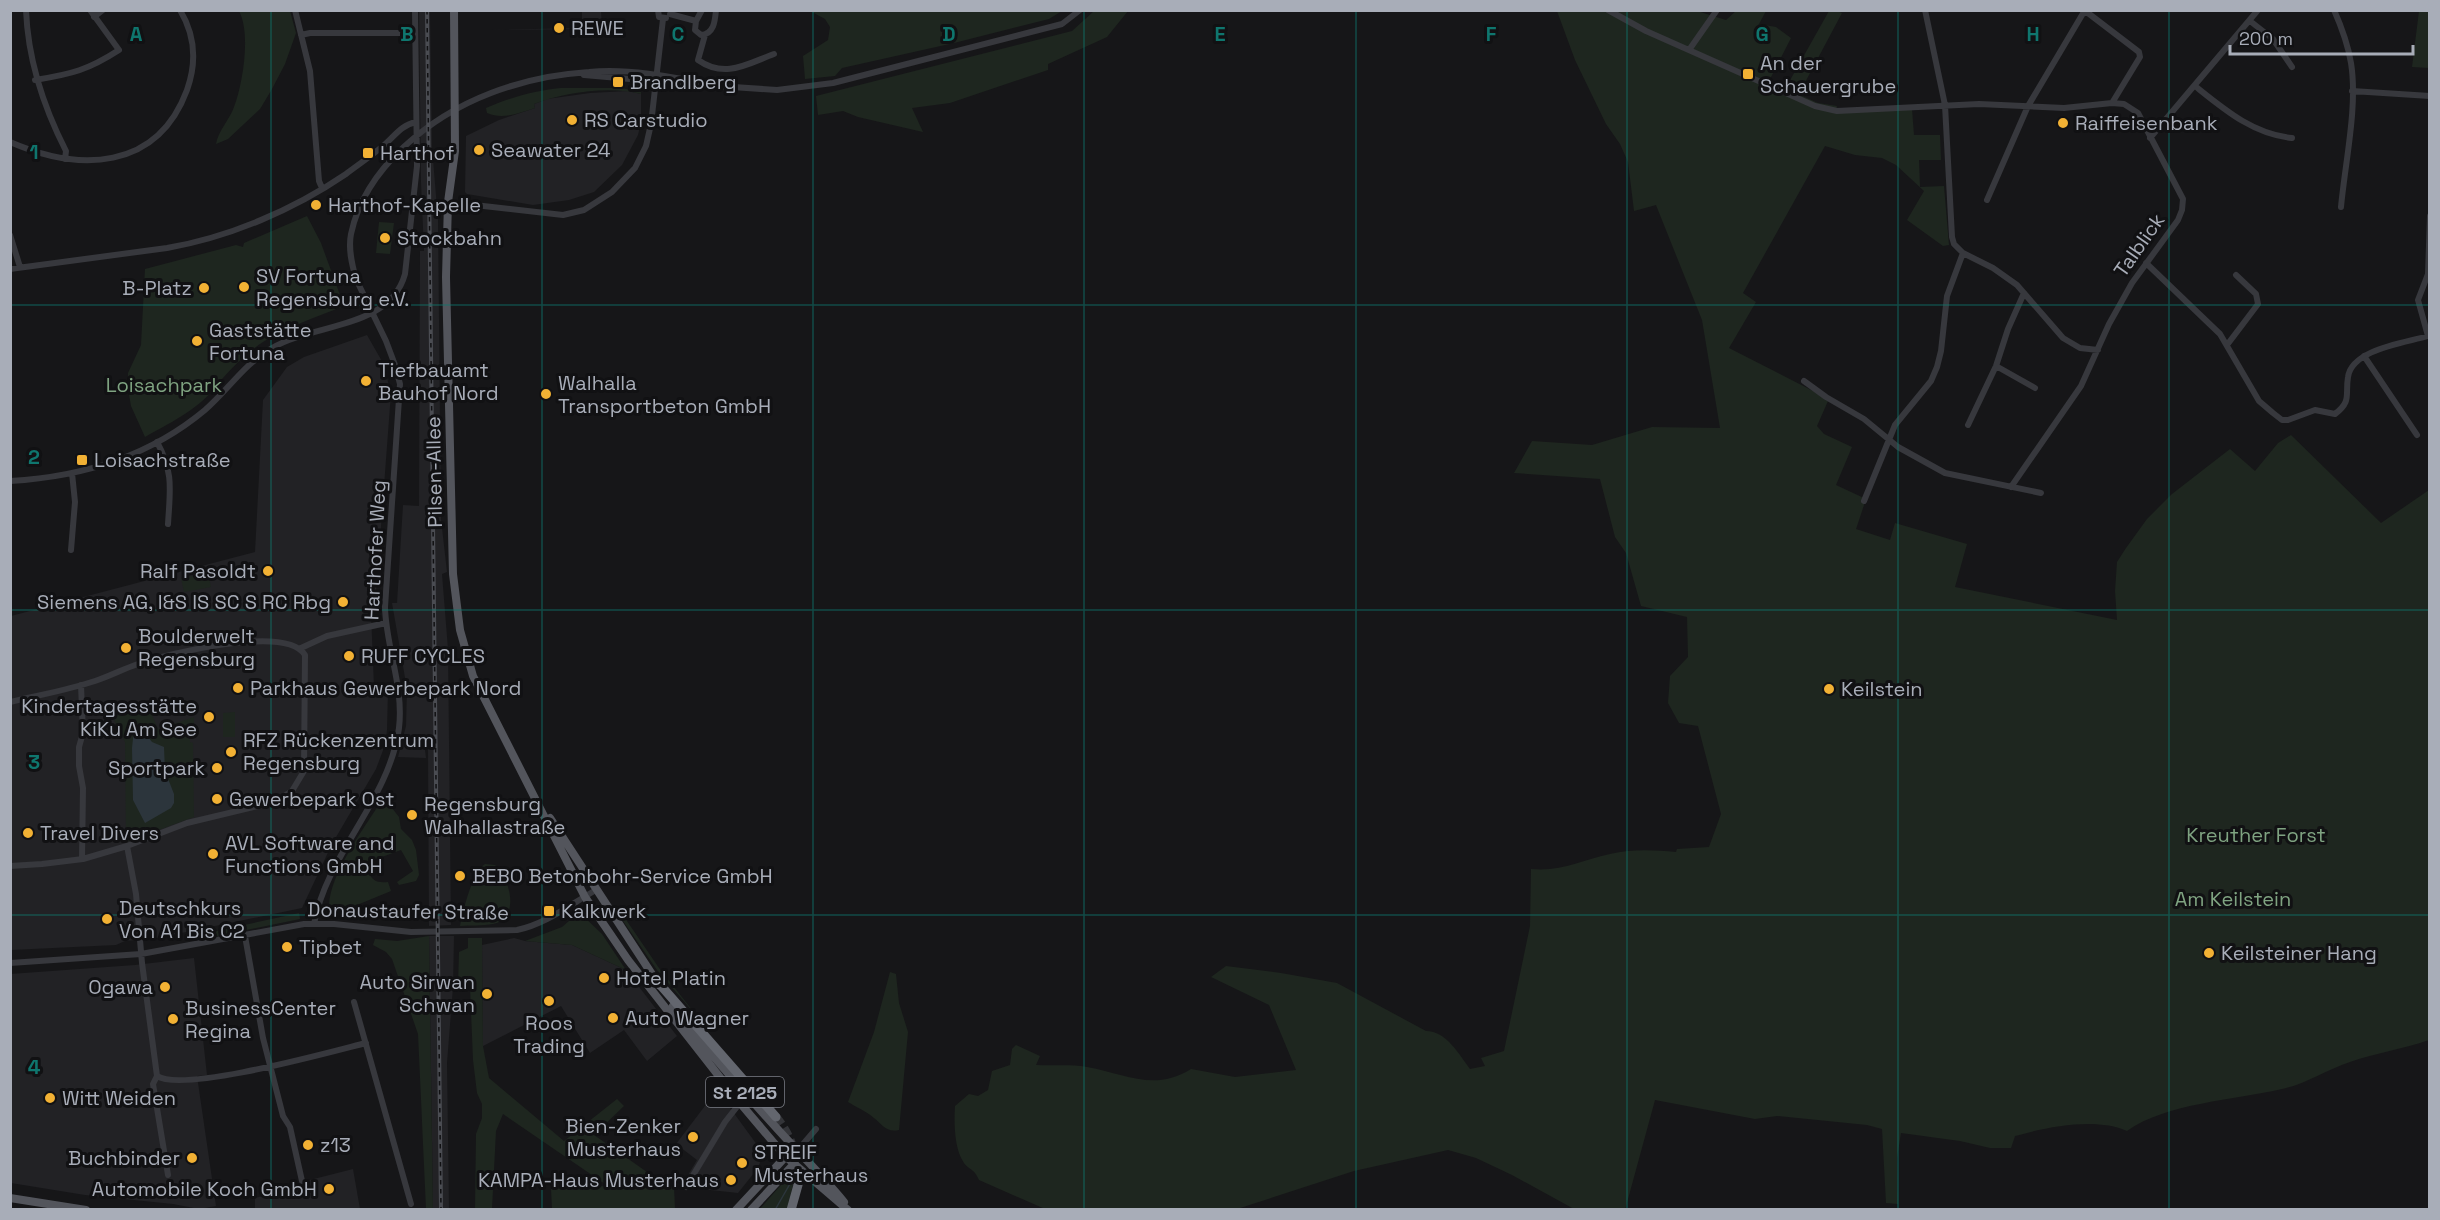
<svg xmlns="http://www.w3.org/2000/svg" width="2440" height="1220" viewBox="0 0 2440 1220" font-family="'Space Grotesk',sans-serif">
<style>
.built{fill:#222225}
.green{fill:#1e261f}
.water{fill:#2c353c}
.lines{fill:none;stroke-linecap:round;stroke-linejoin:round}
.stream{stroke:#2c353c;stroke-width:1.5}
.highway-tunnel{stroke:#333438;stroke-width:9;stroke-dasharray:9 4.5;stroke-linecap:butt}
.minor{stroke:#37383d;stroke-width:6}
.major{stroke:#53555c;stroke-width:8}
.highway{stroke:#63666e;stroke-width:9}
.rail-casing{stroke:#4a4c52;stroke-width:4}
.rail{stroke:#111113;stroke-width:1.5;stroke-dasharray:4.5;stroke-linecap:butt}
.grid{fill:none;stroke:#0f766e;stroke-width:1.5;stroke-opacity:0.55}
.poi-dot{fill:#f2b134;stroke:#111113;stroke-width:2}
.labels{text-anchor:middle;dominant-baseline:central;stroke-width:6;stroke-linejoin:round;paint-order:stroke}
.shield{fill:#111113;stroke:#7b7e86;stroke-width:1.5}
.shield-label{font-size:18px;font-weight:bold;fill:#a8adb8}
.poi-label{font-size:20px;fill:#a8adb8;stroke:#111113;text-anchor:start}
.street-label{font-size:20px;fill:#a8adb8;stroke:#111113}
.park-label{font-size:20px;fill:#7fa381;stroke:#111113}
.grid-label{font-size:20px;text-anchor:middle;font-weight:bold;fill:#0f766e;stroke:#111113;stroke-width:6;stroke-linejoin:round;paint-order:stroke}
</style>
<rect width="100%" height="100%" fill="#161618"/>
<path class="built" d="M419,11h11l2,136 6,73 3,299 6,53 -5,2 6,75 3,276 -22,1 -1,-176h-3l1,8 -28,-1 8,-31 1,-37 -15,-86h5l6,-98 16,1 1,-255h4l-3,-69z
M582,11h19l1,16 6,2 -120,1 94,-2z
M628,91l13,3v28l-3,13 -16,30 -28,27 -25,8 -36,5 -66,-11 -2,-2 1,-56 33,-16 36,-12 -1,-4 13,-5 43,-6z
M367,335l16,28 8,30 -16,213 -4,7 3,74 14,3 -1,40 -2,15 -9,24 -44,75 -30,64 -145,30 -32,3 -9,4 -105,5v-334l244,-64 8,-152 24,-33 17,-10z
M429,936h25l-1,51 -6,76 2,146h-16z
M514,938l11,3 47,4 54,25 51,66 -30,25 -23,-31 -34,23 -29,-47 -78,40 -1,-101z
M194,958l13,117 -10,1 19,130 -17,3 -26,-5 -88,-9 -74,-12 -1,-209 125,-9z
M717,1090l46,63 -5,15 -20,25 -46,-5 -10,-3 15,-25 -21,-16z
M353,1169l7,40h-108h3v-11l40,-10 3,-5z"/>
<path class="green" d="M239,11h51l6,22 -11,31 -13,25 -12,20 -32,30 -12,5c2,-13 14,-25 18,-37 9,-24 17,-74 5,-96z
M813,11v-1l249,1 -13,8 -95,24 -112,25 -7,8 -30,3 -2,-23 25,-16 2,-13 -5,-8 -13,-7z
M1094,11h34l-21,26 -59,27v6l-98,33 -38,5 11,24 -65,-15 -15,-6 -25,4 -2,-19 256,-65z
M1557,11h140l29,9 10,-9h30l-7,13 17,3 15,11 -22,43 49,22 19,3 -2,6 77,-3 2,26h26l1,25h-22l1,27 24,-1 5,59 -6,1 -36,-26 17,-29 -28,-26 -14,-7 -27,-3 -30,-9 -82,147 13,9 -27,46 84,43 15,10 -11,25 7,8 28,13 -16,38 30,14 -10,30 34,11 5,-17 72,21 -12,43 162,33 -2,-29 2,-29 9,-14 21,-29 25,-25 58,-45 25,22 23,-28 13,-8 90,88 48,-33v550c-26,9 -53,13 -79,22 -24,8 -44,22 -68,27 -47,11 -116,14 -155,42 -31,-14 -80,-4 -112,5l-4,12h-21l-30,-7 -59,-8 -4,25 1,46 -12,-1 -4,-74 -15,-4 -90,-9 -22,3 -100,-19 -30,110 -51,-1 -62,-34 -36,-17 -28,-8 -94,21 -117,38h-192l-66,-29c-5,-12 -9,-9 -15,-17 -10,-14 -10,-41 -9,-57l14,-12 9,2 10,-6 4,-19 18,-6 2,-16 4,-4 24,11 -4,9c17,1 35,-1 51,2 39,7 67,25 104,2l44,8 61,-7 -27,-65 -58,-28 15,-11 55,7 56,10 89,48c20,0 33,23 44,38l15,-3 -4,-8 23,-7 26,-125 1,-57c31,3 50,-9 79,-15 22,-5 43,-4 66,-2l1,-3 32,-2 12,-33 -23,-88 -19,-3 -11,-20 2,-27 18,-19 -1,-40 -46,-11 -15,-53 -11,-16 -15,-58 -86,-6 18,-32 60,4 60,-18 68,1 -18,-108 -46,-115 -22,6 -6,-49 -8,-18 -14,-20 -31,-64z
M1829,11h8l5,2 -41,77 -12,-8z
M2419,11h10v57l-17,-1z
M561,88h60l20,4v2c-32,-8 -75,-2 -107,10l1,4c-16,5 -32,12 -48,5l-1,-5c25,-11 48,-17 75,-20z
M307,216l14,27 23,63c-27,11 -56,20 -81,36 -18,12 -37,31 -49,47 -17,21 -46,35 -69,48l-14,-31 -3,-17v-16l13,-28 4,-76 91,-24 7,2 1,-4z
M379,222l15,1 -4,31 -14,-1z
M208,573l3,14 -27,5 -3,-14z
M135,706l4,6 10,-4 9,21 36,-12v20h-4v5l3,1 1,74 -68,25 -1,-100 -13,-26z
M235,712v25h-12v-24z
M381,801l11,7 7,9 2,12 11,11 4,10 3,25 -3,6 -17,4 -2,-3 16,-11 -12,-21 -30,11 -3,10c4,10 9,12 20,11l3,9 -51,21 -11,-6c1,-33 35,-77 52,-105z
M485,864l10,1c15,13 26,53 -2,59 -10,2 -23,1 -33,2 3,-15 12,-54 25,-62z
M612,905h4l43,63 41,52 -43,-50z
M299,913l1,6 -83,17 -1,-2 -3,1 -1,-3z
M576,915h6l20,19 24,36 -54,-25 -47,-4 37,-14z
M429,936l4,274 -7,-1 -8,-175 -26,-75 -6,-7 -13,-7 2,-6 22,2z
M468,938h14l1,108 6,32 75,63 53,-42 7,7 -30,29 73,51h7l1,23h-123l-1,-20 57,-3 -105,-72 -7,17 -4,78h-17l1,-75 6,-16v-14l-5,-11 -4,-33 -3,-73 -12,-1 1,-34 9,-4z
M890,972l6,2 3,29 9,29 -9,98c-13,3 -17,-6 -25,-12 -8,-7 -18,-11 -26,-16l26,-70z
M789,1176l5,5 -7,28 -28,1z"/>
<path class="water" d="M136,722l16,20 12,5 1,24 9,23v9l-3,5 -26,15 -12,-23 -1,-52 2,-19 -2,-5z"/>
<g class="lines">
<path class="stream" d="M775,1210l16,-28"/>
<path class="highway-tunnel" d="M776,1117c17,21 22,42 22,68"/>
<path class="minor" d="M26,10c2,51 17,96 40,141l-1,8
M295,10l15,61 9,110 3,7
M658,10l1,7 7,1
M1608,10l38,21 169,75 22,5 142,-7 85,4 48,-5 12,1 14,9 45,86 -1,11 -4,10 -46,63 -23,41 -28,62 -70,101
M1925,10l20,95 7,132 2,7 9,9 30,15 24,17 46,53 17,10 18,2
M2084,10l55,42 1,5 -28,46
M2334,10c8,18 14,35 17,53 7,43 -6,100 -10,144
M670,14l26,7
M94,17l9,-7
M696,21l-1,9 6,5c13,-1 14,-14 15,-25
M696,21l6,-11
M2250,21l23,18 19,28
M301,35l9,-2h105
M705,35l-7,25c27,19 49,4 76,-6
M1689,50l28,-40
M584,75l115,10
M35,80c37,-6 53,-10 84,-30l-29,-40
M718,86l59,4 56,-7 229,-59 18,-14
M2195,86c30,24 58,48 97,52
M2352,91l78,5
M2150,138l108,-128
M10,142c69,30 147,29 177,-52 10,-28 8,-55 -7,-80
M1987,200l41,-94 57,-96
M448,202l115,13 21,-5 28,-18 23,-24 11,-22 5,-22 12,-105
M10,235l10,32
M2146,263l74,71 39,67 14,12 9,7h6l27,-10 20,4c17,-13 10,-19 13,-37 4,-28 57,-34 80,-41l-10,-36 10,-26 2,-58
M10,269l157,-21c63,-11 126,-38 179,-74 12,-9 25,-18 37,-28 11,-9 18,-21 33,-24
M2227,345l31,-41 -2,-10 -20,-19
M2364,356l53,79
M1996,366l39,22
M1804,381l22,16 38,22 34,28 47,26 96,20
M1968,425l28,-59 12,-37 16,-36
M157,442c17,31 13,48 11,82
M10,481c71,-4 140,-25 195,-71 23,-20 40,-47 67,-62 43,-25 118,-19 133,-74l12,-108 -2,-156
M1864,501l31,-76 36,-44 6,-14 4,-16 6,-55 16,-43
M71,550l4,-48 -3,-29
M301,648l26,-12 59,-13
M81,685l2,48 -4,14v19l4,22 -1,71
M10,702c29,-7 58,-12 85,-21 15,-5 28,-12 43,-17 30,-10 148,-40 167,-9l-1,116 -12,20 -17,11 -88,21 -60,23 -44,13 -41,5 -32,2
M127,846l9,48 6,69 15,113 -4,8 15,91
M314,924c13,-71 75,-123 85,-196 5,-42 -13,-80 -14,-121l15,-223 -5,-19 -9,-24 -30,-62c-4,-14 -8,-30 -5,-45 14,-67 80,-118 140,-141 31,-12 65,-19 98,-21 44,-4 89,6 132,14
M245,936l18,102 20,78 7,11 12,54
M10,963l131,-9 163,-30h30l77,8 106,-2c29,-6 54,-26 79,-40
M354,1002l57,202
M157,1076c26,17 173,-24 209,-33
M798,1150l18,-21
M686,1187l39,-65 15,-19"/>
<path class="major" d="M454,10l1,141 -7,51 -2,75 7,297 7,56 13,46 112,221 43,63 112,143 45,53 63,54
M550,818l109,167
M673,1006c31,40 65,80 99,117 24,27 49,51 72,79
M10,1198l76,12
M736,1210l53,-57
M751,1210l42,-45 3,-6"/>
<path class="highway" d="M656,980l120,137
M791,1210l7,-25"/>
<g class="rail-casing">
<path id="rail" d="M427,10l14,1200"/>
</g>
<use href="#rail" class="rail"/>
</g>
<path class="grid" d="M271,10v1200M542,10v1200M813,10v1200M1084,10v1200M1356,10v1200M1627,10v1200M1898,10v1200M2169,10v1200M10,305h2420M10,610h2420M10,915h2420"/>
<g class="poi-dot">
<circle cx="559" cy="28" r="6"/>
<rect x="1742" y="68" width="12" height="12" rx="3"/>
<rect x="612" y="76" width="12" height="12" rx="3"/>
<circle cx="572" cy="120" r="6"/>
<circle cx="2063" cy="123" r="6"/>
<circle cx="479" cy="150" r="6"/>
<rect x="362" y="147" width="12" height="12" rx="3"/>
<circle cx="316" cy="205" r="6"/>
<circle cx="385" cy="238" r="6"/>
<circle cx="244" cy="287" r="6"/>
<circle cx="204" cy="288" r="6"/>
<circle cx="197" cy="341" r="6"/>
<circle cx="366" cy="381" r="6"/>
<circle cx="546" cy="394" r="6"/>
<rect x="76" y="454" width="12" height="12" rx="3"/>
<circle cx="268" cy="571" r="6"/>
<circle cx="343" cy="602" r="6"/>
<circle cx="126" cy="648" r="6"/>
<circle cx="349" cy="656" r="6"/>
<circle cx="238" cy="688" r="6"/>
<circle cx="1829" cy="689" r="6"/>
<circle cx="209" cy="717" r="6"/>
<circle cx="231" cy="752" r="6"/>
<circle cx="217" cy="768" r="6"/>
<circle cx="217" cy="799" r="6"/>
<circle cx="412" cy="815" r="6"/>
<circle cx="28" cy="833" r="6"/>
<circle cx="213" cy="854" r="6"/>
<circle cx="460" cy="876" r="6"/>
<rect x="543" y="905" width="12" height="12" rx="3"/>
<circle cx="107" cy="919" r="6"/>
<circle cx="287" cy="947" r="6"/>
<circle cx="2209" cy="953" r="6"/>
<circle cx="604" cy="978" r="6"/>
<circle cx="165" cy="987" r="6"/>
<circle cx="487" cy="994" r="6"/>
<circle cx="549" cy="1001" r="6"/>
<circle cx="613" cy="1018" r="6"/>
<circle cx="173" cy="1019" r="6"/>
<circle cx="50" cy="1098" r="6"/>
<circle cx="693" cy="1137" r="6"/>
<circle cx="308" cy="1145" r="6"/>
<circle cx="192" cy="1158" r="6"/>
<circle cx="742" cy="1163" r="6"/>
<circle cx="731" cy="1180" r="6"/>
<circle cx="329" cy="1189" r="6"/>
</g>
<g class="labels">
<rect class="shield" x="706" y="1077" width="78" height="30" rx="4.5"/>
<g class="shield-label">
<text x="745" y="1092">St 2125</text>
</g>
<g class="poi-label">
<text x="571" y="28">REWE</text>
<text x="1760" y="63">An der<tspan x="1760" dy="23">Schauergrube</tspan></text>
<text x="630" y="82">Brandlberg</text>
<text x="584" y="120">RS Carstudio</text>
<text x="2075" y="123">Raiffeisenbank</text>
<text x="491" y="150">Seawater 24</text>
<text x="380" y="153">Harthof</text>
<text x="328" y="205">Harthof-Kapelle</text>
<text x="397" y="238">Stockbahn</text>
<text x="256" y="276">SV Fortuna<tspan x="256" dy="23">Regensburg e.V.</tspan></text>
<text x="192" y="288" text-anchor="end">B-Platz</text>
<text x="209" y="330">Gaststätte<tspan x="209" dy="23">Fortuna</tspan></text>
<text x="378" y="370">Tiefbauamt<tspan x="378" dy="23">Bauhof Nord</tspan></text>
<text x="558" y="383">Walhalla<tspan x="558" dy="23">Transportbeton GmbH</tspan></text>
<text x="94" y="460">Loisachstraße</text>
<text x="256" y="571" text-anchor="end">Ralf Pasoldt</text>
<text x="331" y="602" text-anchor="end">Siemens AG, I&amp;S IS SC S RC Rbg</text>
<text x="138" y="636">Boulderwelt<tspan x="138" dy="23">Regensburg</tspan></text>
<text x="361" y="656">RUFF CYCLES</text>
<text x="250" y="688">Parkhaus Gewerbepark Nord</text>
<text x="1841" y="689">Keilstein</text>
<text x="197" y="706" text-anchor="end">Kindertagesstätte<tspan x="197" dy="23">KiKu Am See</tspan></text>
<text x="243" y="740">RFZ Rückenzentrum<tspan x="243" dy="23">Regensburg</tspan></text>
<text x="205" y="768" text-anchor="end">Sportpark</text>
<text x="229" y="799">Gewerbepark Ost</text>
<text x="424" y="804">Regensburg<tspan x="424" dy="23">Walhallastraße</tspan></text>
<text x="40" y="833">Travel Divers</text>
<text x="225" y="843">AVL Software and<tspan x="225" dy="23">Functions GmbH</tspan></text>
<text x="472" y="876">BEBO Betonbohr-Service GmbH</text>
<text x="119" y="908">Deutschkurs<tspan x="119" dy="23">Von A1 Bis C2</tspan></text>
<text x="561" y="911">Kalkwerk</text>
<text x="299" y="947">Tipbet</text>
<text x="2221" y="953">Keilsteiner Hang</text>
<text x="616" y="978">Hotel Platin</text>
<text x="475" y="982" text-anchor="end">Auto Sirwan<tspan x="475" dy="23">Schwan</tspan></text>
<text x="153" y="987" text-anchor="end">Ogawa</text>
<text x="185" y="1008">BusinessCenter<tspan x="185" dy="23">Regina</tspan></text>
<text x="625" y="1018">Auto Wagner</text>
<text x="549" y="1023" text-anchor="middle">Roos<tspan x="549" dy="23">Trading</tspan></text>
<text x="62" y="1098">Witt Weiden</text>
<text x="681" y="1126" text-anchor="end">Bien-Zenker<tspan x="681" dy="23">Musterhaus</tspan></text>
<text x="320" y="1145">z13</text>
<text x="754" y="1152">STREIF<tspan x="754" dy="23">Musterhaus</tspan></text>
<text x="180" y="1158" text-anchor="end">Buchbinder</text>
<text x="719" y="1180" text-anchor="end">KAMPA-Haus Musterhaus</text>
<text x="317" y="1189" text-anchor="end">Automobile Koch GmbH</text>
</g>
<g class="street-label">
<text transform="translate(2139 245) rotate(-55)">Talblick</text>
<text transform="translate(434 472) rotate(-91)">Pilsen-Allee</text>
<text transform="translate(375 550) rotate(-87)">Harthofer Weg</text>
<text transform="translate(408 911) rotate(1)">Donaustaufer Straße</text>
</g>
<g class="park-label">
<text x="164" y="385">Loisachpark</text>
<text x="2256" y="835">Kreuther Forst</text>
<text x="2233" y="899">Am Keilstein</text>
</g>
</g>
<g class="grid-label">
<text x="136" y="41">A</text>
<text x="407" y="41">B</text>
<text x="678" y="41">C</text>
<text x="949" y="41">D</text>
<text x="1220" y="41">E</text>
<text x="1491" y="41">F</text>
<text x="1762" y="41">G</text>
<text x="2033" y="41">H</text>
<text x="34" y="159">1</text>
<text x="34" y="464">2</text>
<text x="34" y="769">3</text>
<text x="34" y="1074">4</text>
</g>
<rect width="2440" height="1220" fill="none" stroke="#a8adb8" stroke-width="24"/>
<path d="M2230 45v9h183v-9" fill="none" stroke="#a8adb8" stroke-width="3"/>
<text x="2239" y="45" font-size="18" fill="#a8adb8" stroke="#111113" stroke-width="4.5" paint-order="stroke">200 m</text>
</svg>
